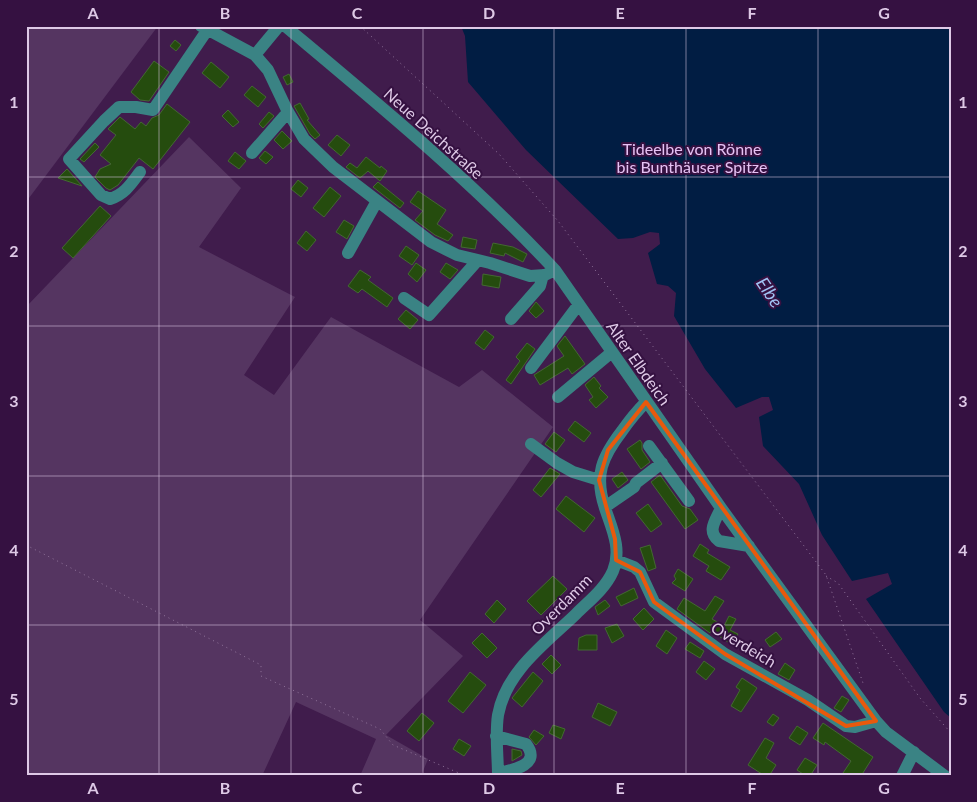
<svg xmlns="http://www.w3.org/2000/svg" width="977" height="802" viewBox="0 0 977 802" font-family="Lato,sans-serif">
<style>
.green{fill:#553561}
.water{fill:#011d43}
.building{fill:#254c0e;stroke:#436832}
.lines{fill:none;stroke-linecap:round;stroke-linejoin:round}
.path{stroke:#92759c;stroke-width:1;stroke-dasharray:1 4;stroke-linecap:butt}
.minor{stroke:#3a8384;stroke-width:12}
.marked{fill:none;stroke:#e8590c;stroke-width:4;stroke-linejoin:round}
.grid{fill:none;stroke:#dec9e6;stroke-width:1;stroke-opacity:0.55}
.labels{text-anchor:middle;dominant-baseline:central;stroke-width:4;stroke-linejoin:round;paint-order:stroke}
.street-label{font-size:16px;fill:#dec9e6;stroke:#351141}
.park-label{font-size:16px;fill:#e6c2f4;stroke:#351141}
.water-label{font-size:18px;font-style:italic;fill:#a0c3f3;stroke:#351141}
.neatline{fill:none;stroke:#dec9e6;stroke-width:2}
.grid-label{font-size:16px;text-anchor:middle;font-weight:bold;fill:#dec9e6}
</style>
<rect width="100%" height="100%" fill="#401c4c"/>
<path class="green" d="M30,26h128l-132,176v-171z
M189,137l52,51 -42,59 96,50 -51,78 30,20 57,-78 128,70 23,-17 71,57 -133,193 43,36 -77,79 42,24 -7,17h-61l16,-37 -80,-37 -34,74h-236v-469z"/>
<path class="water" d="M461,26h490v692l-7,-6 -78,-113 26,-15 -4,-11 -36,8 -30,-46 -23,-51 -36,-38 -4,-29 14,-7 -4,-13h-7l-26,11 -31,-39 -31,-53 2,-23 -8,-7 -11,-2 -9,-31 12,-9 -1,-11 -9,-1 -17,6 -15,1 -92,-89 -58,-68 -3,-46z"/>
<path class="building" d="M175,40l6,5 -5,6 -6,-5z
M154,61l15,11 -20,29 -9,-1 -9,-8z
M211,62l18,15 -9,11 -18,-15z
M289,74l4,8 -6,3 -4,-8z
M252,86l14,11 -8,10 -14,-12z
M300,103l9,16 -2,1 13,15 -5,4 -5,-5 -16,-28z
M167,104l23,18 -37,47 -14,-11 -21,27 -8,5 -4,-2 -11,-11 5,-8 11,-5 -11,-9 16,-20 -8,-6 12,-12 15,12 6,-7 5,4 6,-8 7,-3z
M228,110l11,12 -6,5 -11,-11z
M269,112l5,4 -11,12 -4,-4z
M282,131l10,10 -9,8 -9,-9z
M337,135l13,10 -9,11 -13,-11z
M95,143l4,4 -15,15 -4,-3z
M265,151l8,6 -7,7 -7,-6z
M235,152l11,9 -7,8 -11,-8z
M366,157l14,11 1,-2 6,5 -7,10 -12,-10 -8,7 -14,-11 4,-4 7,5z
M67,169l15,17 -24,-8z
M298,180l10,8 -7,9 -10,-8z
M378,182l26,21 -4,5 -27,-21z
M330,187l11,9 -17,21 -11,-9z
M418,191l28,19 -9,14 16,11 -5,6 -13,-6 -20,-15 8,-9 -13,-9z
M100,206l11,10 -38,42 -11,-10z
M344,220l10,6 -7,13 -11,-7z
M306,231l10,9 -9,11 -10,-8z
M463,237l14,3 -2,9 -14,-2z
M493,243l20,4 14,7 -4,8 -18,-9 -1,3 -14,-3z
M406,246l13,9 -7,10 -13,-9z
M416,263l10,7 -9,12 -9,-8z
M446,263l12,7 -8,9 -10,-7z
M360,270l11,7 -3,3 25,18 -6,9 -25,-18 -4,4 -10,-7z
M483,274l18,3 -2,11 -17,-3z
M536,302l8,9 -8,7 -7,-7z
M406,310l12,10 -8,9 -12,-10z
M485,330l9,7 -10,13 -9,-7z
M565,336l20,28 -13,10 -4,-6 -28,17 -6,-10 30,-19 -7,-10z
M527,343l8,6 -24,35 -5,-4 14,-19 -4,-4z
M594,377l7,9 -2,2 9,9 -12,11 -7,-8 4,-3 -8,-12z
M575,421l16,12 -7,9 -16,-12z
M554,432l11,8 -9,12 -11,-8z
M640,440l2,3v7l8,12 -9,7 -14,-20z
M550,468l10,6 -19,23 -8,-7z
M622,472l6,8 -10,8 -6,-9z
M660,475l22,31 8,3 8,11 -13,9 -34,-47z
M566,496l29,22 -11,14 -28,-23z
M648,504l14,20 -11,8 -15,-19z
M700,544l9,6 -2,3 23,14 -9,13 -15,-9 3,-5 -16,-10z
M650,545l6,23 -8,3 -8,-23z
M678,569l15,10 -8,12 -13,-8 4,-4 -2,-3z
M553,576l14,13 -26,26 -14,-14z
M634,588l4,10 -17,8 -5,-9z
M715,596l9,5 -12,18 12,7 5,-10 7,3 -6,11 8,4 -7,10 -20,-13 -1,2 -33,-24 7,-11 21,13z
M497,600l9,9 -12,14 -9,-9z
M605,600l5,6 -12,9 -3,-8z
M644,608l10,11 -11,11 -10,-11z
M617,624l7,12 -12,7 -7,-15z
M666,630l11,8 -10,16 -11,-8z
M776,632l6,7 -12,8 -5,-7z
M482,633l15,15 -10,10 -15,-15z
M586,635h11v15h-19l1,-12z
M690,642l14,9 -4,7 -15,-9z
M551,655l10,10 -9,9 -10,-10z
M704,661l11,8 -9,11 -10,-8z
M785,663l10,7 -6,10 -11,-6z
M470,672l16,13 -23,28 -15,-12z
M533,672l10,9 -21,26 -10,-9z
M742,678l15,10 -16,24 -10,-6 9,-16 -4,-3z
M842,696l7,4 -8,12 -7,-4z
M598,703l19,9 -7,14 -18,-9z
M422,713l12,10 -15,18 -12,-10z
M773,714l6,4 -6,8 -6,-4z
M823,723l50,34 -12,19h-20l10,-15 -26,-19 -1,3 -11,-7z
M553,725l12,4 -4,10 -12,-6z
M797,726l11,7 -8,12 -11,-7z
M534,730l10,6 -8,9 -7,-8z
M765,738l9,5 -8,15 10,7 -7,11h-4l-17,-11z
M459,739l12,7 -7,10 -11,-7z
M512,749l9,2 1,4 -10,6z
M805,758l12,7 -7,11h-4l-9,-6z"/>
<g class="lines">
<path class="path" d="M360,26l139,128 59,67 268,354 38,111
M26,545l235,120v11l119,53 13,16 73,31
M826,576l12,7 82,115 31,35"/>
<path class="minor" d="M201,26l54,29 13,15 19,40 17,29 29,28 98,75 26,13 33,8 40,13 15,-1 10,-5
M285,26c93,78 188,156 270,244l166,238 155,213 10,11 59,44
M255,55l24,-29
M252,153l36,-41
M140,172c-9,12 -15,22 -30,27l-9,-4 -32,-36 35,-38 15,-14h17l17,3 55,-81
M348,253l29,-52
M404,298l25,17 49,-55
M511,319l29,-33 3,-11
M531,368l48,-64
M558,397l54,-45
M531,444l26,19 16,9 26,8
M649,446l40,55
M605,507l29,-20 2,-4 26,-20
M721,508c-5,12 -15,23 -2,33l30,5
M616,560l18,7 6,5 14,30 71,52 83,46 38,26 9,1 21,-6
M496,736l30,8c16,21 -13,26 -28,29
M498,776c0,-20 -3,-41 0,-61 8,-44 48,-72 78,-101 13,-13 29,-25 37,-43 9,-22 -1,-42 -8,-63 -11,-33 -3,-51 17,-77 7,-10 15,-20 24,-29
M902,776l12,-24"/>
</g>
<path class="marked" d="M646,402l230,319 -30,5 -121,-72 -71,-52 -14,-30 -24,-12 -1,-21 -16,-59 9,-30z"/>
<path class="grid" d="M159,26v750M291,26v750M423,26v750M554,26v750M686,26v750M818,26v750M26,177h925M26,326h925M26,476h925M26,625h925"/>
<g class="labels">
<g class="street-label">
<text transform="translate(434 133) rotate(42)">Neue Deichstraße</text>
<text transform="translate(639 363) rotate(55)">Alter Elbdeich</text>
<text transform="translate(561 604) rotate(-45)">Overdamm</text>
<text transform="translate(744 644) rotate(31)">Overdeich</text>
</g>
<g class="park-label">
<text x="692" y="148">Tideelbe von Rönne<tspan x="692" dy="18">bis Bunthäuser Spitze</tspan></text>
</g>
<g class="water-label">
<text transform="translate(770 292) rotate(56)">Elbe</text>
</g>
</g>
<rect width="977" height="802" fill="none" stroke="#351141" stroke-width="55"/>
<rect x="28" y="28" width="922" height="746" class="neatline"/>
<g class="grid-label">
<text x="93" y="19">A</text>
<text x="225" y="19">B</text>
<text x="357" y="19">C</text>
<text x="489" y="19">D</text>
<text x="620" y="19">E</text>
<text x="752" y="19">F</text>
<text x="884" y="19">G</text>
<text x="14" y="108">1</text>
<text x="963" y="108">1</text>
<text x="14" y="257">2</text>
<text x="963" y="257">2</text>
<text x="14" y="407">3</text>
<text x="963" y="407">3</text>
<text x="14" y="556">4</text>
<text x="963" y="556">4</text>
<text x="14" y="705">5</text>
<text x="963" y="705">5</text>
<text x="93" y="794">A</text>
<text x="225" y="794">B</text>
<text x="357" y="794">C</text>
<text x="489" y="794">D</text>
<text x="620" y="794">E</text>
<text x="752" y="794">F</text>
<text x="884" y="794">G</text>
</g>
</svg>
